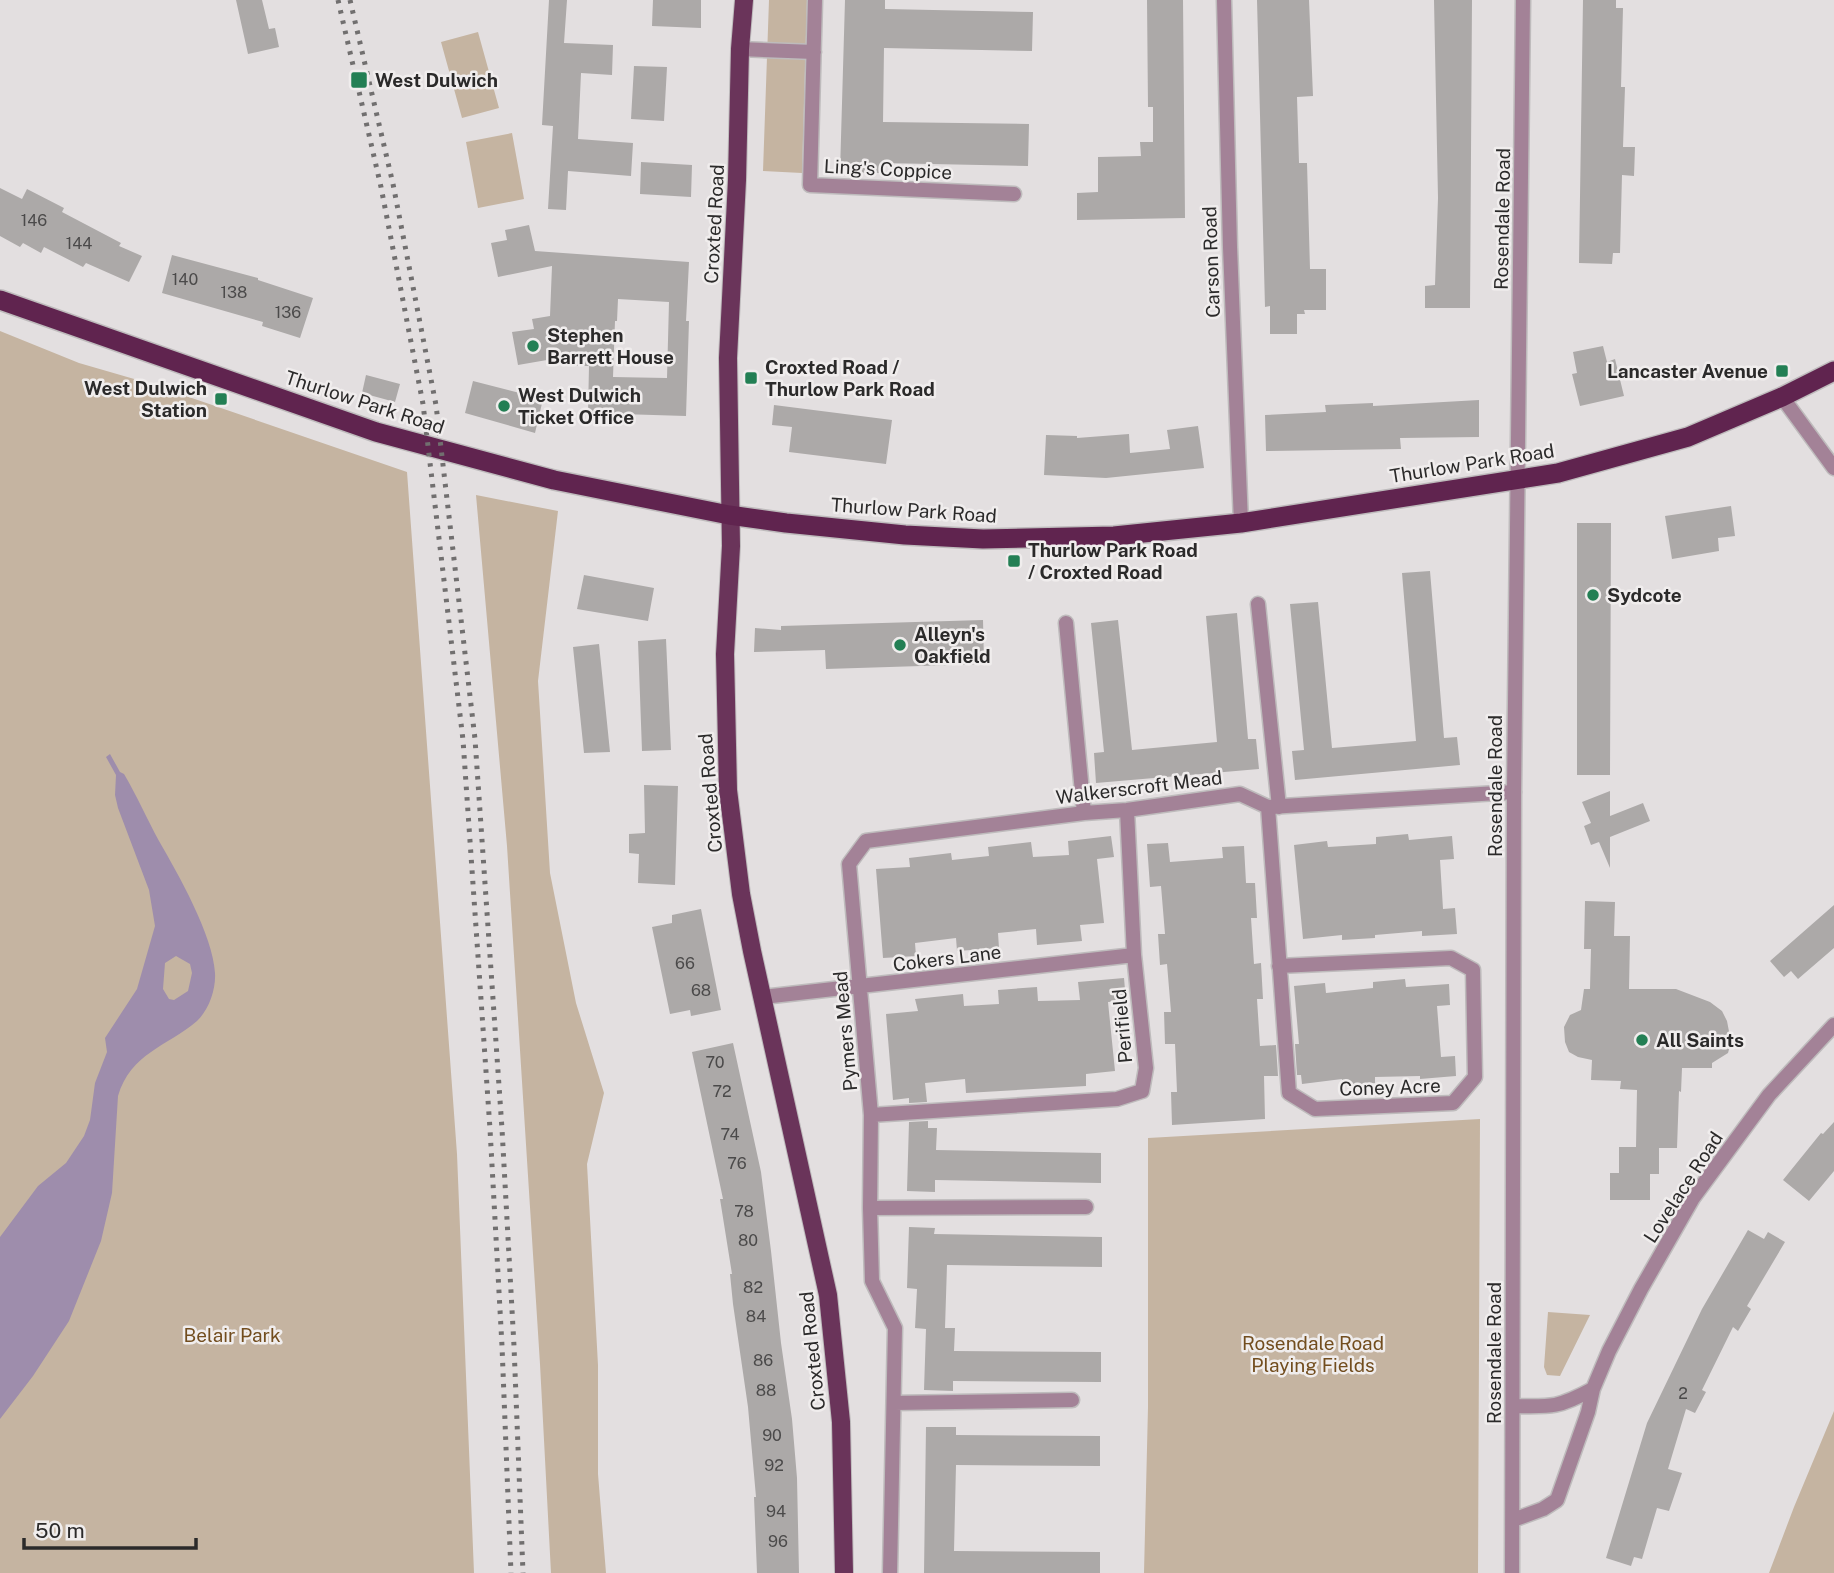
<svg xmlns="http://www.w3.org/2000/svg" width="1834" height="1573" viewBox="0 0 1834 1573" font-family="'Public Sans',sans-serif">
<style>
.green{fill:#c5b4a1}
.water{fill:#9e8dac;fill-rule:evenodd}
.building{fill:#aca9a8;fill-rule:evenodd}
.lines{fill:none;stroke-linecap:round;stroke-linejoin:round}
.minor-casing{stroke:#bebbbc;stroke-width:17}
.tertiary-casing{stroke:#bebbbc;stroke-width:17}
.primary-casing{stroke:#bebbbc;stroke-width:20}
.trunk-casing{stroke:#bebbbc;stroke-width:22}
.minor{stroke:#a38297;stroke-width:14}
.tertiary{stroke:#a38297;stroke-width:14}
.primary{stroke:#6a345a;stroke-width:18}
.trunk{stroke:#60244f;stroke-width:19}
.rail{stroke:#716f6f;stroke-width:5;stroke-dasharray:3.5 7;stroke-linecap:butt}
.poi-dot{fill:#237f54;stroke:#f0eded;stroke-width:2.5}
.labels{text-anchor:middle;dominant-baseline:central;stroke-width:5;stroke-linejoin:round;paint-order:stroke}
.number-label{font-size:16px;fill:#4b4a4a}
.poi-label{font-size:19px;font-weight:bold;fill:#2b2a2a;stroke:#f0eded;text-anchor:start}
.street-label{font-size:19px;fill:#2b2a2a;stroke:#f0eded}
.park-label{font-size:19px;fill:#724d1e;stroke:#f0eded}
</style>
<rect width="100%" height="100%" fill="#e3dfe0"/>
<path class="green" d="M769,0h38l-5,173 -39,-2z
M478,32l21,76 -37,10 -21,-76z
M512,133l12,66 -46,9 -12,-66z
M0,331l79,32 69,20 259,89 50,682 17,419h-474z
M476,495l82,16 -20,170 12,192 26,130 28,90 -17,71 11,201v109l8,99h-55l-11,-209 -33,-518z
M1480,1119l-2,454h-334l4,-166v-269z
M1548,1312l42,3 -30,61 -13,-1 -3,-8z
M1834,1411v162h-65l25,-66z"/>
<path class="water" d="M110,754l10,18 4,2c13,22 23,45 35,67 19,33 54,94 56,132 1,16 -6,37 -18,48 -31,26 -66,32 -79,75l-6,97 -11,48 -32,80 -36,55 -33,43v-182l38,-51 28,-23 18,-27 6,-16 5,-37 12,-31 -2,-14 32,-49 18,-63 -6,-36 -31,-82 -3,-13 1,-20 -10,-18zM176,956l14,8 2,9 -4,18 -14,9 -5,-1 -6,-10 2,-26z"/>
<path class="building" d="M236,0h26l7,29 6,-1 4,19 -31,7z
M549,0h18l-3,43 49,2 -1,30 -31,-2 -3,66 55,4 -2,33 -63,-5 -2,39 -18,-1 5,-83 -11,-1z
M653,0h48v28l-49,-2z
M845,0h40v9l148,3 -1,39 -148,-3 -1,74 146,2 -1,42 -147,-3v10l-41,-1z
M1147,0h36l2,218 -108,2v-27l21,-1v-35l43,-1 -1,-14h13v-35h-5z
M1257,0h52l4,96 -16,1 2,66h8l3,106h16v41h-22l1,4h-8v20h-27v-28l-5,1z
M1434,0h38l-2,308h-45v-22l10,-1 3,-87z
M1583,0h33v8h7l-2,79h4l-2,60h12l-1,29 -12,-1 -2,78h-7l-1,11 -33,-1z
M634,66l33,1 -3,54 -33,-2z
M641,162l51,3 -1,32 -51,-3z
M0,188l22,11 5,-10 37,19 -2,4 59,31 -2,3 23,10 -13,26 -43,-19 -3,4 -39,-20 -3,6 -18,-10 -3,4 -20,-11z
M529,225l6,26 154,11 -3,59h3l-3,95 -98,-3 1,-47h-19v-10l-52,9 -6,-33 22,-3 -2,-10 18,-3 2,-50 -54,11 -7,-34 16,-3 -2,-10zM618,299l51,3 -2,76 -54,-1 2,-56h2z
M172,255l86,23v2l55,18 -13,40 -38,-12 1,-4 -101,-29z
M1603,346l4,16 8,-3 9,37 -44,10 -8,-32 5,-1 -4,-21z
M366,375l34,9 -5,18 -33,-9z
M473,381l70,18 -8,34 -70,-20z
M1479,400v37l-79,1 1,11 -135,2 -1,-36 61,-3 -1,-7 48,-2v3z
M774,405l118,15 -6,44 -97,-12 3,-25 -20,-2z
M1198,426l6,42 -98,10 -62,-3 2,-40 31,1v2l52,-4 1,19 40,-4 -3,-19z
M1731,506l4,30 -17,2 1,13 -47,8 -7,-43z
M1577,523h34l-1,252h-33z
M1430,571l14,167 13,-1 3,28 -165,15 -3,-29 12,-1 -14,-146 28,-2 14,146 84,-7 -14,-168z
M584,575l70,13 -6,33 -71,-12z
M1237,613l11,126h8l3,30 -163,14 -2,-30 10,-1 -13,-129 27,-3 14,130 85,-8 -11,-126z
M983,620l1,44 -158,5 -1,-19 -71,2 1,-24 26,2v-4z
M666,639l5,111 -29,1 -4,-110z
M599,644l11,108 -26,1 -11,-106z
M644,785l34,1 -3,99 -37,-2 1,-29 -10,-1v-19l16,-1z
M1610,791v25l33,-13 7,18 -40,16v31l-11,-26 -8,3 -7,-19 7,-3 -9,-21z
M1408,834l1,6 43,-4 2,23 -14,1 3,49 12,-1 2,26 -35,2v-5l-47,4v3l-33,2v-5l-39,4 -9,-94 33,-4 1,6 48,-3v-7z
M1111,836l3,21 -17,2 7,64 -24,2 2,16 -45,4 -1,-16 -38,4 1,15 -42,3 -1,-13 -41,5 1,13 -33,2 -7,-89 34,-2 -1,-9 42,-5 1,7 37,-4 -1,-9 43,-5 2,15 36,-2 -1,-14z
M1168,843l2,19 53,-4 -1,-11 22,-1 2,37h9l2,35h-6l3,46 7,-1 2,36h-6l3,47 16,-1 2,31h-14l1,43 -93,6 -1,-33h6l-2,-48h-10l-1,-32h7l-4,-48 -7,1 -2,-31h7l-4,-48 -11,1 -3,-43z
M1585,901l30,1 -1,34h16l-1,53h47l34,13 12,9 5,10 4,21 -3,11 -16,10v5h-30l-1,24 -2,-1 -2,57h-18v26h-9v26h-40v-27h9v-26h17l1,-57 -17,-1 1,-8 -30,-1 1,-20 -14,-3 -9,-5 -4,-10 -1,-15 6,-12 11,-5 3,-21h6l1,-40h-7z
M1834,905v43l-36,31 -7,-8 -7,6 -14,-16z
M701,909l20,101 -30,6 -1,-6 -20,4 -18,-87 20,-4v-8z
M1124,978l2,23 -18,1 7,69 -29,3v12l-120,7 -1,-14 -40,4 2,19 -18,1v-5l-16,2 -7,-86 32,-3 -3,-12 48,-5 1,12 35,-2 -1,-14 39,-3 1,14 42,-1 -2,-18z
M1405,979l1,8 43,-3 1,21 -13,1 4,51 14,-1 1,20 -36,3v-3l-45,1v6l-32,3 -1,-7 -40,5 -1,-9h-4l-2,-31h4l-5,-58 31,-3 1,10 47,-5v-6z
M733,1043l28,129 10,79 10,92 11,76 5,59 2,95h-42l-3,-76h2l-8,-90 -15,-103 -3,-30h2l-12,-75h3l-31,-147z
M928,1121v7h9l-1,22 165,3v30l-166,-3v12l-28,-1 2,-69z
M1834,1122v49l-25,30 -26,-21 38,-47 2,1z
M909,1227l26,1 -1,6 168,3v30l-155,-2 -2,63h10l-1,23 147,1v30l-148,-1v10l-29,-1 2,-61 -11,-1 2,-39 -10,-1z
M1748,1230l16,9 4,-7 17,10 -38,64 4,3 -13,22 -5,-4 -31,63 4,2 -11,21 -9,-4 -18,60 14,4 -13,38 -12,-3 -15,51 -8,-2 -3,9 -25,-8 41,-135 55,-114z
M926,1427h30v8l144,1v30l-144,-1 -2,86 146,1v21h-176z"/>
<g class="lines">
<g class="minor-casing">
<path id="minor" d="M815,0l-5,185 204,9
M1224,0l6,247 11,276
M740,49l74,3
M1782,397l52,71
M1258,604l21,203
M1066,623l18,190
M1268,807l21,286 26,16 138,-6 22,-26 -2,-107 -22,-12 -172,8
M763,997l371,-42
M871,1115l246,-16 25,-8 4,-23 -12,-113 -7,-145
M870,1208l216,-1
M894,1403l178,-3
M890,1573l5,-245 -23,-47 -2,-73 1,-93 -22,-251 17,-23 218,-28 43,-3 113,-16 28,13 246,-15"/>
</g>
<g class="tertiary-casing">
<path id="tertiary" d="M1513,1406c38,1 45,2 80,-17
M1513,1520l30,-11 14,-9 31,-88 5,-23 16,-38 32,-62 52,-91 76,-103 65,-70
M1512,1573l2,-781 9,-792"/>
</g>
<g class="primary-casing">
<path id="primary" d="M744,0l-4,49 -3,131 -9,178 3,188 -6,108 3,136 13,104 11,57 76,344 13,127 3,151"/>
</g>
<g class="trunk-casing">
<path id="trunk" d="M0,300l376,132 178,48 175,35 57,8 119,12 78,4 131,-3 127,-13 317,-50 130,-36 94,-40 52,-26"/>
</g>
<use href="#minor" class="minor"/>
<use href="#tertiary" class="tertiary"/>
<use href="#primary" class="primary"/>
<use href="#trunk" class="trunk"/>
<path class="rail" d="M338,0l43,187 42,217 40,336 27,389 12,217 9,227
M350,0l43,184 43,221 39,334 27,390 12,217 9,227"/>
</g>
<g class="poi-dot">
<rect x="350" y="71" width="18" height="18" rx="3.5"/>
<circle cx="533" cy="346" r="7"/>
<rect x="1775" y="364" width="14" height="14" rx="3.5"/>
<rect x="744" y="371" width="14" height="14" rx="3.5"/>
<rect x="214" y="392" width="14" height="14" rx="3.5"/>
<circle cx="504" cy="406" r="7"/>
<rect x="1007" y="554" width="14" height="14" rx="3.5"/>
<circle cx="1593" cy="595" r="7"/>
<circle cx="900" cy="645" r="7"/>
<circle cx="1642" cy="1040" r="7"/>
</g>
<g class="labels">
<g class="number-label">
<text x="34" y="220">146</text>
<text x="79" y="243">144</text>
<text x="185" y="279">140</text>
<text x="234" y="292">138</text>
<text x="288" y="312">136</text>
<text x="685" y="963">66</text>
<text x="701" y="990">68</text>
<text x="715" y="1062">70</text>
<text x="722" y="1091">72</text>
<text x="730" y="1134">74</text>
<text x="737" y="1163">76</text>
<text x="744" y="1211">78</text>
<text x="748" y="1240">80</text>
<text x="753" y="1287">82</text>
<text x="756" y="1316">84</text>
<text x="763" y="1360">86</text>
<text x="766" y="1390">88</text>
<text x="1683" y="1393">2</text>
<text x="772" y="1435">90</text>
<text x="774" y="1465">92</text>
<text x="776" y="1511">94</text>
<text x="778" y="1541">96</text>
</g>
<g class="poi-label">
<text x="375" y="80">West Dulwich</text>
<text x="547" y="335">Stephen<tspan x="547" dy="22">Barrett House</tspan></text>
<text x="765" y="367">Croxted Road /<tspan x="765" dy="22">Thurlow Park Road</tspan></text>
<text x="1768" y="371" text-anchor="end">Lancaster Avenue</text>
<text x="207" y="388" text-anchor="end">West Dulwich<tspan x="207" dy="22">Station</tspan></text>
<text x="518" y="395">West Dulwich<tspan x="518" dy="22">Ticket Office</tspan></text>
<text x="1028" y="550">Thurlow Park Road<tspan x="1028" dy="22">/ Croxted Road</tspan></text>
<text x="1607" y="595">Sydcote</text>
<text x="914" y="634">Alleyn's<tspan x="914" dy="22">Oakfield</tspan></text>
<text x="1656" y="1040">All Saints</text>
</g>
<g class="street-label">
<text transform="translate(888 169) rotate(3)">Ling's Coppice</text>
<text transform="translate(1502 219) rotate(-89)">Rosendale Road</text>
<text transform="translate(714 224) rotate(-87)">Croxted Road</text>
<text transform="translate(1211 262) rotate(-92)">Carson Road</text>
<text transform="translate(365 402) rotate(18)">Thurlow Park Road</text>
<text transform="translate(1472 463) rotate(-9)">Thurlow Park Road</text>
<text transform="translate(914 510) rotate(4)">Thurlow Park Road</text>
<text transform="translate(1495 786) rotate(-90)">Rosendale Road</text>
<text transform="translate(1139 787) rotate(-7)">Walkerscroft Mead</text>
<text transform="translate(710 793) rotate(-95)">Croxted Road</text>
<text transform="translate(947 958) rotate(-7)">Cokers Lane</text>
<text transform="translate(1122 1026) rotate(-95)">Perifield</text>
<text transform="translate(845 1031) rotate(-95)">Pymers Mead</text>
<text transform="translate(1390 1087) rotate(-2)">Coney Acre</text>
<text transform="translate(1683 1187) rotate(-57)">Lovelace Road</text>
<text transform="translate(812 1351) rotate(-96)">Croxted Road</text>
<text transform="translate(1494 1353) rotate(-90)">Rosendale Road</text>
</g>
<g class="park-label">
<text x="232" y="1335">Belair Park</text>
<text x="1313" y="1343">Rosendale Road<tspan x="1313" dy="22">Playing Fields</tspan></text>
</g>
</g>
<path d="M24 1538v10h172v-10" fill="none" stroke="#2b2a2a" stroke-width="3.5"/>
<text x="35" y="1538" font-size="21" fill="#2b2a2a" stroke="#f0eded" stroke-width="5" paint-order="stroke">50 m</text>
</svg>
